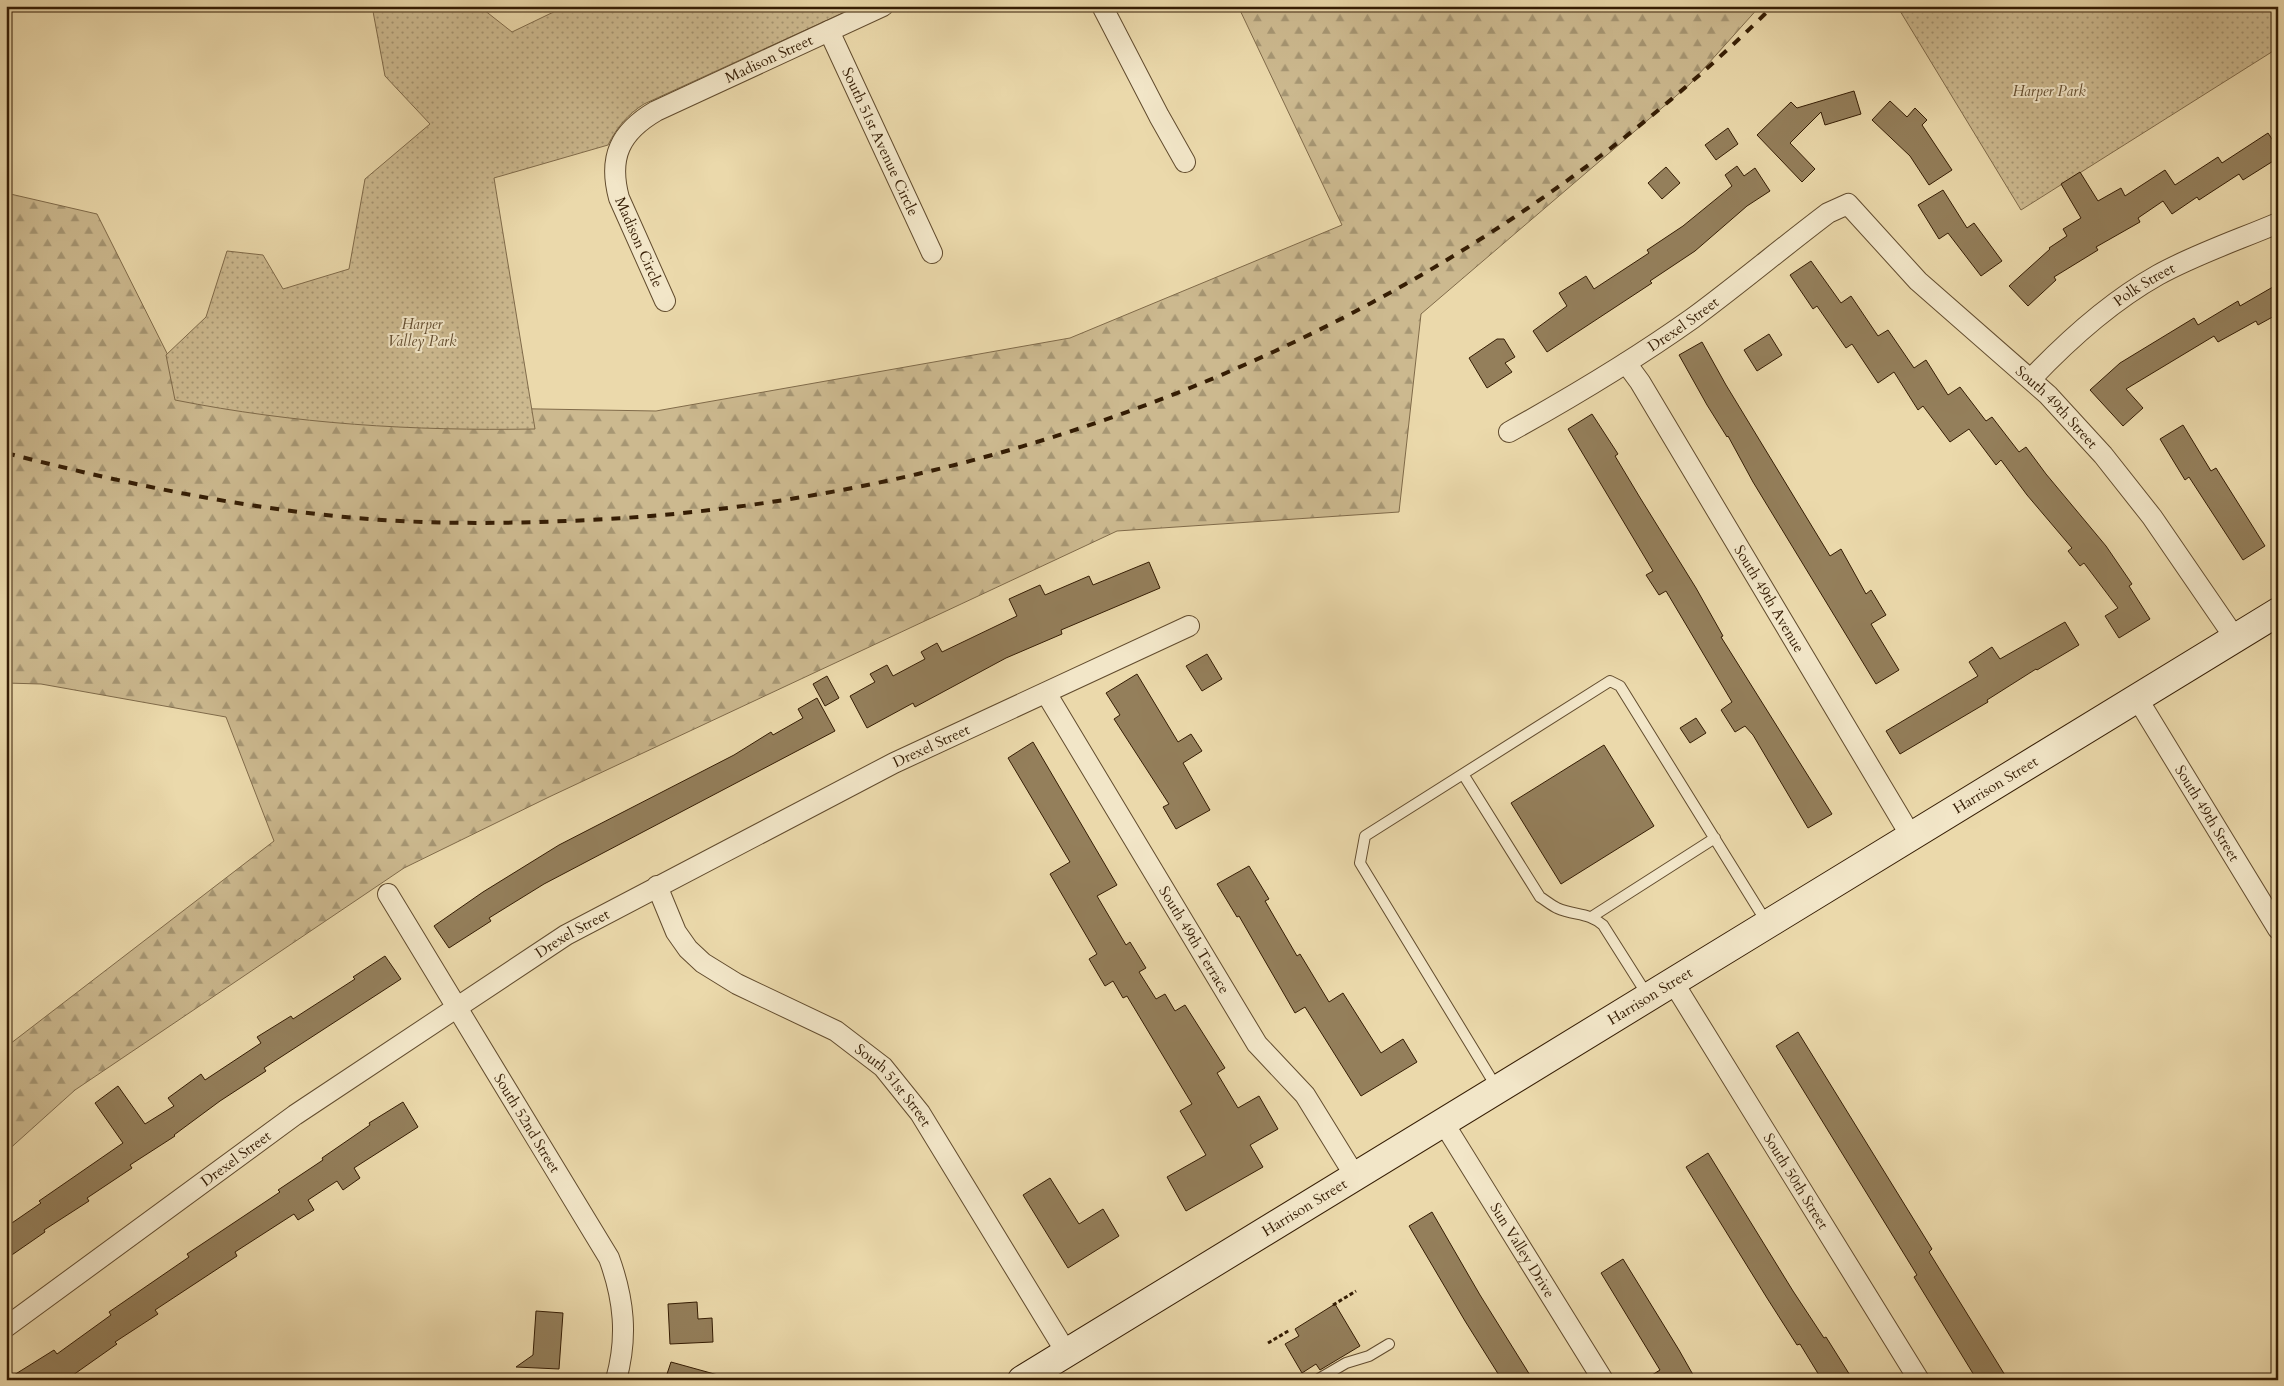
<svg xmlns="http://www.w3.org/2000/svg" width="2284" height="1386" viewBox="0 0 2284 1386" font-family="Cardo,serif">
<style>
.forest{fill:url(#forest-firs);stroke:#806b4a}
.park{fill:url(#park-dots);stroke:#806b4a}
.building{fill:#947f5b;stroke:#351d04}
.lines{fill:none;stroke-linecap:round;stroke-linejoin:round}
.lane-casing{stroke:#624c2e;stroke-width:12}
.street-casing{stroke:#624c2e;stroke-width:22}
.secondary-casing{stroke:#351d04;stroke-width:30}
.path{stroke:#351d04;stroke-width:3;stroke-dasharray:4 2.5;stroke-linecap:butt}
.lane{stroke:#f2e6c8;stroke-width:10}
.street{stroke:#f2e6c8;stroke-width:20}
.secondary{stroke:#f2e6c8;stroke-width:28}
.rail{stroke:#351d04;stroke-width:4;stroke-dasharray:9 9;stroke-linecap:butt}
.labels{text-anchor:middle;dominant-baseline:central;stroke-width:4;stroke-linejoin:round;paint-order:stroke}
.street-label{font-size:15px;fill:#351d04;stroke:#f2e6c8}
.park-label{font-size:15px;font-style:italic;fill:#624c2e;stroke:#f2e6c8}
</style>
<defs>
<pattern id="forest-firs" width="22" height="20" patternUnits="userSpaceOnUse" patternTransform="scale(1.25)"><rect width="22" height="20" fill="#ccb98f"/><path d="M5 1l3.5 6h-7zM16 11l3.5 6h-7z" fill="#a69673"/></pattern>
<pattern id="park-dots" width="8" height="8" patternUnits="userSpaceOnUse" patternTransform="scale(1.25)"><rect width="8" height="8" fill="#ccb98f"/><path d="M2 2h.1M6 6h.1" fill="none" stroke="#a69673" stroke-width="1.8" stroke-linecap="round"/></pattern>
</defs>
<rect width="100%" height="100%" fill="#ebd9ab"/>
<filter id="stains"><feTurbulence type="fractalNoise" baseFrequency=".004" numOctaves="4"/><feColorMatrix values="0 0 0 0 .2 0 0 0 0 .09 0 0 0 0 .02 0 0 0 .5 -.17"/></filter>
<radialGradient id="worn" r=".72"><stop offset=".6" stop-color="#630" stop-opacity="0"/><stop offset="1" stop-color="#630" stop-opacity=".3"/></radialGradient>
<path class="forest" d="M1238,6h522l-70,78 -269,230 -22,198 -282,19 -568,266 -145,71 -329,222 -69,62v-105l268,-206 -48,-124 -185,-33 -35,-1v-490l91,21 95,189 464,8 414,-73 272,-113z"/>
<path class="park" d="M372,6h107l33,26 54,-26h292l-214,98c-17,11 -27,23 -36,41l-114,33 41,251c-123,2 -239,-5 -360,-29l-9,-45 40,-38 21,-66 36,4 20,34 66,-20 16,-90 65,-55 -45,-48z
M1897,6h381v42l-257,162z"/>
<path class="building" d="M1854,91l7,23 -36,11 -4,-13 -31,31 25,26 -13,13 -45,-47 34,-33 6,6z
M1890,101l17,16 8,-9 12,12 -5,5 30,45 -23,15 -19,-29 -38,-36z
M1728,128l10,16 -22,16 -11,-15z
M2268,133l10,15v10l-35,22 -4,-6 -40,26 -2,-3 -25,17 -9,-13 -25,17 2,4 -44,25 2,3 -44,27 2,3 -28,26 -19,-20 41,-37 -1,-1 18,-12 -4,-7 18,-11 -20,-34 19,-12 18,29 23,-13 4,8 40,-26 10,15 43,-28 4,6z
M1737,166l7,10 11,-8 15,23 -23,15 -52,45 -45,30 2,2 -105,69 -14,-21 34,-25 -8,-13 27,-17 8,13 55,-36 -2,-3 36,-24 49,-40 -7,-11z
M1666,167l14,16 -18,16 -14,-16z
M1943,190l24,38 7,-5 28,38 -21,15 -33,-43 -9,6 -21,-34z
M1811,261l30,42 10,-7 27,40 10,-6 26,38 12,-8 22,35 12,-8 26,34 6,-4 27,35 7,-5 20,27 60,72 26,38 -3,2 21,33 -31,19 -14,-22 13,-8 -34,-45 -4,3 -12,-15 4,-3 -45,-53 -26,-35 -5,5 -27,-36 -19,13 -27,-36 -5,4 -24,-38 -16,11 -26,-39 -6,4 -29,-42 -4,3 -23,-34z
M2278,284v30l-20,11 -2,-4 -38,21 -4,-6 -88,53 17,19 -20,18 -33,-36 30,-27 74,-45 4,7 40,-24 2,5z
M1769,334l13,21 -25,16 -13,-21z
M1497,339h7l11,18 -10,6 7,9 -25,16 -18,-30z
M1702,342l24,43 104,171 11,-7 25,45 5,-4 15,25 -15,9 28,46 -23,14 -123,-202 -25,-46 -1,1 -20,-32 -28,-50z
M1592,414l26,40 -3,2 24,40 57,92 27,48 -2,1 111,177 -24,14 -55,-93 -8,-9 -10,6 -14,-22 11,-8 -66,-111 -7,4 -13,-20 7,-4 -85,-142z
M2183,425l28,46 5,-3 49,78 -22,14 -54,-83 -4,3 -25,-41z
M1149,562l11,26 -99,42 1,4 -56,24 -91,49 -2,-4 -46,25 -17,-32 25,-14 -5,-8 17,-9 6,11 32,-17 -4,-7 16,-9 5,9 75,-36 -8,-17 31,-14 5,10 44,-19 4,9z
M2065,622l14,23 -42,25 -1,-1 -49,31 1,2 -88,52 -14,-23 92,-55 -9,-14 23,-15 8,12z
M1207,654l15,25 -20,12 -16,-25z
M1137,674l41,68 13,-8 11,17 -19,12 27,47 -34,19 -13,-22 6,-3 -55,-85 6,-4 -14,-22z
M827,676l12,22 -14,8 -12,-22z
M817,698l18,33 -291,153 -55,34 2,3 -42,27 -15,-22 49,-34 76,-47 175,-90 37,-23 2,3 30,-17 -5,-9z
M1696,718l10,15 -16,10 -10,-15z
M1033,742l84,143 -20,11 29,49 4,-3 16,26 -7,4 17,27 9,-5 10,17 10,-6 40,63 -8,5 21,35 21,-12 19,33 -28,16 13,22 -77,44 -19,-34 39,-22 -26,-44 12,-7 -65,-108 -4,2 -10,-17 -8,5 -16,-27 8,-5 -47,-80 20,-12 -62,-104z
M1604,745l50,81 -93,58 -50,-81z
M1249,866l20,33 -4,2 32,55 3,-2 29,48 14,-9 38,60 22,-14 14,23 -56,34 -56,-89 -10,6 -56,-97 -2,1 -20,-33z
M385,956l16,23 -137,89 2,3 -46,30 -46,34 1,1 -45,29 2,3 -45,30 2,3 -45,29 1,2 -39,27v-32l35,-24 -2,-2 84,-58 -28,-40 23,-17 27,38 29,-18 -6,-8 33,-24 4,6 56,-37 -4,-6 34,-21 2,3 62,-40 -2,-2z
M1798,1032l134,217 -3,3 79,128h-31l-63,-103 3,-2 -141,-229z
M403,1102l15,25 -64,41 6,10 -17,12 -6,-9 -29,19 6,10 -16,10 -4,-6 -59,38 2,4 -82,54 3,4 -43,28 2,2 -51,36h-60l48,-30 3,4 54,-39 -2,-3 80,-55 -2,-3 93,-62 -2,-2 45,-30 -1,-2 48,-33 -1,-2z
M1708,1153l85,138 31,47 2,-1 27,43h-31l-22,-36 -3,1 -30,-47 -81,-131z
M1050,1178l29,46 24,-15 16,27 -51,32 -45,-73z
M1432,1212l48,83 53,85h-31l-37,-59 -56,-95z
M1623,1259l56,91 17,30h-52l16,-10 -59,-97z
M697,1302l1,17 14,-1 1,24 -43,2 -2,-40z
M1335,1304l25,42 -40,24 -4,-6 -14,9 -17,-29 14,-8 -4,-7z
M536,1311l27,2 -4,56 -43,-2 17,-12z
M671,1362l47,13 -1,5h-52z"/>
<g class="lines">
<g class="lane-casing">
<path id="lane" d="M1463,774l77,123c5,3 11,8 17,11 18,8 31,4 46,17l45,71
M1593,916l122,-78
M1497,1088l-137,-225 5,-27 245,-155 10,5 147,237
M1317,1380l29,-17 23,-7 20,-12"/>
</g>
<g class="street-casing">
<g id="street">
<path d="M1102,6l57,110 26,46"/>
<path id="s1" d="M829,31l103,222"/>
<path id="s2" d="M665,301l-46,-103c-11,-41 1,-66 37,-87l227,-105"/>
<path id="s3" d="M1626,363l14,19 271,454"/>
<path id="s4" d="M2031,379c38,-40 79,-77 127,-104 38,-21 80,-35 120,-52"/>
<path id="s5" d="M1509,432c63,-35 125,-72 184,-114 46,-34 90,-71 135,-105l20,-9 70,77 130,114 55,60 49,62 83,121"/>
<path id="s6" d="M1046,693l211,351 48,51 50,81"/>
<path id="s7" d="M2137,698l141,231"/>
<path id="s8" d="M657,886l19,46 12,17 15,14 34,21 99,47 47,36 37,46 146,239"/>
<path id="s9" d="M388,894l221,364c15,41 19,79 7,122"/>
<path id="s10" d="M1673,982l246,398"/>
<path id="s11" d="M1443,1122l160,258"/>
<path id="s12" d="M6,1327l289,-212 271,-180 328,-172 295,-137"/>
</g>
</g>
<g class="secondary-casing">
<g id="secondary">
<path id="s13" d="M1022,1380l1256,-768"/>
</g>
</g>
<path class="path" d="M1333,1305l23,-14
M1268,1343l22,-13"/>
<use href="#lane" class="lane"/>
<use href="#street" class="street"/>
<use href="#secondary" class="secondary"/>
<path class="rail" d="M6,453c112,29 224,53 339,64 73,7 147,7 221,4 447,-16 889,-198 1207,-515"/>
</g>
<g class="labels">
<g class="street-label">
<text stroke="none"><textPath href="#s2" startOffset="341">Madison Street</textPath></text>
<text stroke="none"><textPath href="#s1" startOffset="122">South 51st Avenue Circle</textPath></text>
<text transform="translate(639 242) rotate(66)">Madison Circle</text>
<text stroke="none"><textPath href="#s4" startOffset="148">Polk Street</textPath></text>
<text stroke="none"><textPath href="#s5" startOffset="205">Drexel Street</textPath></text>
<text stroke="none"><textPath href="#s5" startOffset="701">South 49th Street</textPath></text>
<text stroke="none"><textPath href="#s3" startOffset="276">South 49th Avenue</textPath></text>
<text stroke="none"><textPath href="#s12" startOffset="1095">Drexel Street</textPath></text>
<text stroke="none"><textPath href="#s13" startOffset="1141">Harrison Street</textPath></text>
<text stroke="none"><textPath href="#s7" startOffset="135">South 49th Street</textPath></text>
<text stroke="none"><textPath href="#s12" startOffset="690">Drexel Street</textPath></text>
<text stroke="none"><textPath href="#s6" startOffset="288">South 49th Terrace</textPath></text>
<text stroke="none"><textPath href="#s13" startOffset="736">Harrison Street</textPath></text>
<text stroke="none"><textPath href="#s8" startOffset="320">South 51st Street</textPath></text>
<text stroke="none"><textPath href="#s9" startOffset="268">South 52nd Street</textPath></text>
<text stroke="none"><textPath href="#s12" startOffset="285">Drexel Street</textPath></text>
<text stroke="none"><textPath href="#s10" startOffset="234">South 50th Street</textPath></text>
<text stroke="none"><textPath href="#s13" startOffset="331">Harrison Street</textPath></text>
<text stroke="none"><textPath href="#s11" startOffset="151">Sun Valley Drive</textPath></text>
</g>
<g class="park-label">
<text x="2049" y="91">Harper Park</text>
<text x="422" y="324">Harper<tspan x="422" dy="17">Valley Park</tspan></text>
</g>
</g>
<rect width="2284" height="1386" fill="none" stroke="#ebd9ab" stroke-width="25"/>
<rect x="8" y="8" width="2269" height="1371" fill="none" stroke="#351d04" stroke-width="2.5"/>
<rect x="12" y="12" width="2259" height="1361" fill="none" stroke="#351d04"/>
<rect width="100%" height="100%" filter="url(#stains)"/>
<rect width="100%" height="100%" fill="url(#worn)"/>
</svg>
